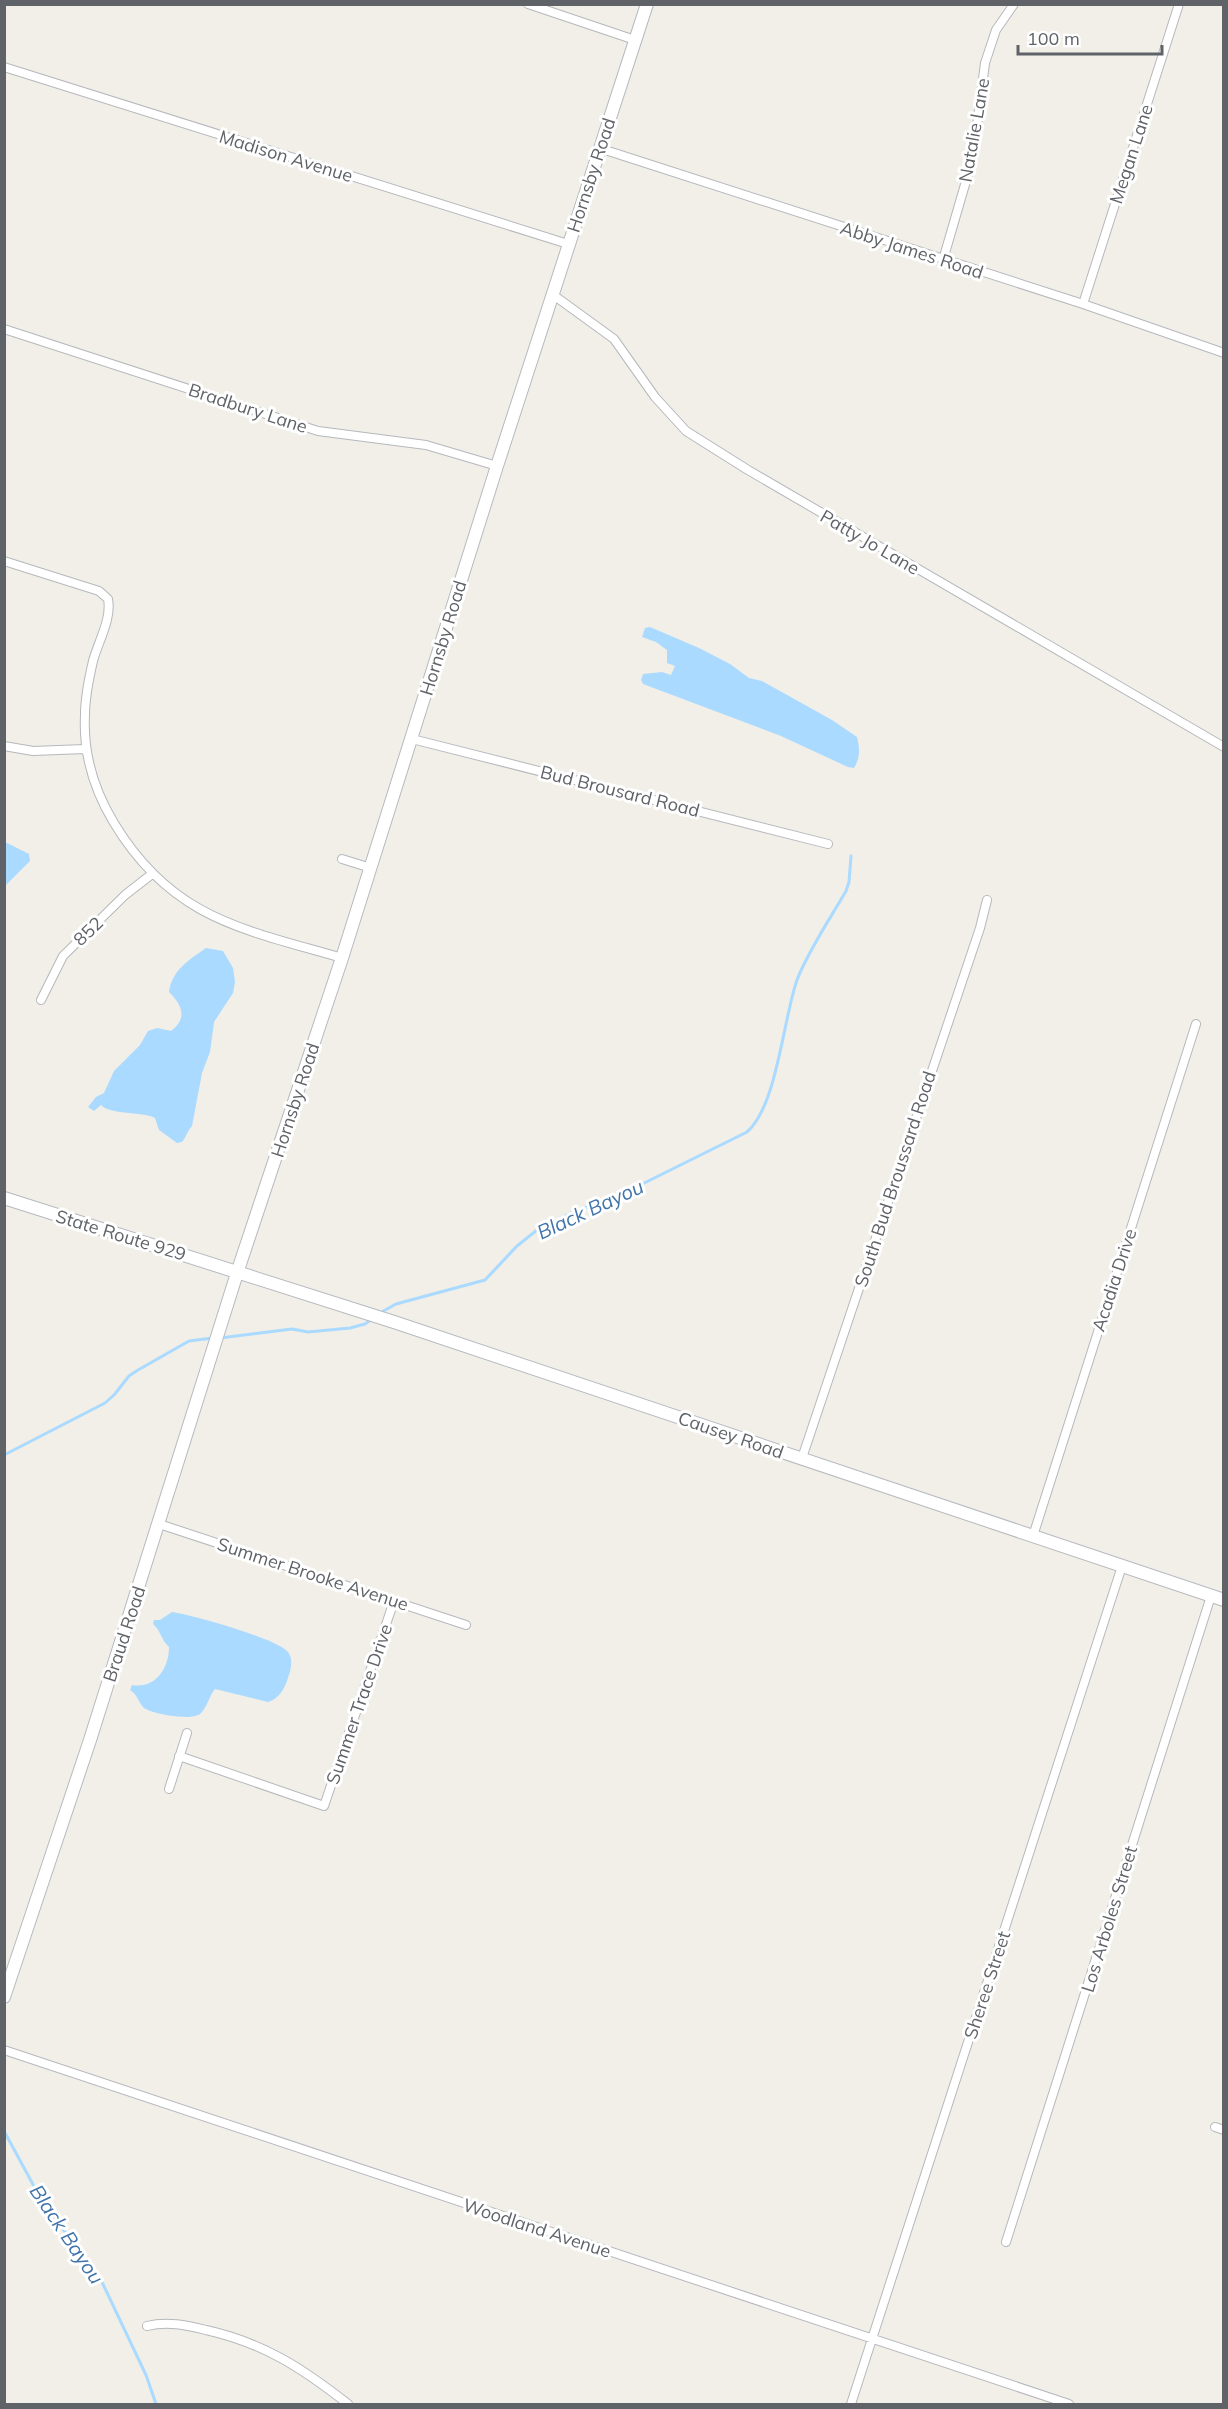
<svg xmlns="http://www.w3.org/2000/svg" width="1228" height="2409" viewBox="0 0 1228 2409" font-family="Mulish,sans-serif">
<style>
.water{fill:#aadaff}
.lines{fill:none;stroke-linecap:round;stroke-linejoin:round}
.stream{stroke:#aadaff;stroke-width:3}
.street-casing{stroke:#b5b8bc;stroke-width:10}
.secondary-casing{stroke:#b6babf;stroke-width:14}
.street{stroke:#fff;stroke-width:8}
.secondary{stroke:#fff;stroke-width:12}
.labels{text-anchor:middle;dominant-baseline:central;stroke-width:6;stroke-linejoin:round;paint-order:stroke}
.street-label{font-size:18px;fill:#5f6368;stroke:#fff}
.water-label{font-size:20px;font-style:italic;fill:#4174aa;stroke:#fff}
</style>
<rect width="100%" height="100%" fill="#f1efe8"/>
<path class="water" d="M650,627l49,21 31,16 19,14 13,3 70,39 25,17c3,11 3,22 -3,31l-6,-1 -67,-31 -138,-52 -2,-4 2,-6 19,-2 9,3 4,-9 -8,-3v-13l-11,-8 -14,-5 3,-9z
M5,842l24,12 1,7 -25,25z
M206,948l17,3 10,17 2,14 -2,11 -19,29 -4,30 -8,21 -10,53c-5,5 -5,10 -10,16l-5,1 -18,-13 -4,-12c-14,-7 -45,-3 -54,-13l-7,6 -6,-4 8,-10 8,-4 10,-22 26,-26 8,-14 9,-3 14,3c17,-13 11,-26 -2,-39 3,-22 20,-32 37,-44z
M172,1612c21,3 102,26 115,39 7,7 4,18 1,27 -3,10 -9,21 -20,24l-53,-13c-6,7 -8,19 -15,25 -9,7 -47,0 -56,-6 -6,-6 -6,-13 -14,-18l2,-5c23,4 37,-16 37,-38 -8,-7 -8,-16 -16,-23l1,-4h6z"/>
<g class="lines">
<path class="stream" d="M380,1313l16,-9 89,-24 32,-34 20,-16 38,-19 37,-12 135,-67c30,-26 36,-112 50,-152 10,-27 34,-63 49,-89l3,-9 2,-26
M220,1338l72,-9 16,3 42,-4 15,-4 7,-5
M4,1455l101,-52 9,-8 15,-19 9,-6 51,-29 24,-3
M4,2131l38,70 59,79 45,95 10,29"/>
<g class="street-casing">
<path id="street" d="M528,4l107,36
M4,67l564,177
M599,148l484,156 141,49
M943,260l30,-103 12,-94 11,-33 18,-26
M552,294l62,45 41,58 31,34 62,39 476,277
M1083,304l96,-300
M4,329l314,102 108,14 71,21
M4,561l95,30 9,8c4,20 -10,43 -15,62 -4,17 -8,36 -8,54 -2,39 9,75 29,108 58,96 129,106 228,135
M412,739l416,105
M4,746l29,5 52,-2
M342,859l29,9
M41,1000l22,-44 62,-61 27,-21
M802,1458l178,-530 7,-28
M159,1524l307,101
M1033,1536l163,-512
M179,1756l145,50 70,-205
M169,1789l18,-56
M4,2050l1065,354
M1215,2127l9,3
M1006,2242l205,-646
M147,2326c20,-5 39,-1 59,4 58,13 96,38 142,74
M851,2404l271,-838"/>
</g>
<g class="secondary-casing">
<path id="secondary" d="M4,1198l390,124 830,278
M4,1997l86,-257 148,-470 104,-312 155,-492 150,-462"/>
</g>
<use href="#street" class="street"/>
<use href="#secondary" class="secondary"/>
</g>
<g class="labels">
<g class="street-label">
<text transform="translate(974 130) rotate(-80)">Natalie Lane</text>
<text transform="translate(1131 154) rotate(-72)">Megan Lane</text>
<text transform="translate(286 156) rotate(17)">Madison Avenue</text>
<text transform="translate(591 175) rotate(-72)">Hornsby Road</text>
<text transform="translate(912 250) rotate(18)">Abby James Road</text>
<text transform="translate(248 408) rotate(18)">Bradbury Lane</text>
<text transform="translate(870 542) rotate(30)">Patty Jo Lane</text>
<text transform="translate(443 638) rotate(-73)">Hornsby Road</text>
<text transform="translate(620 791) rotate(14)">Bud Brousard Road</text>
<text transform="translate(88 931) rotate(-44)">852</text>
<text transform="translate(295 1100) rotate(-72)">Hornsby Road</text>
<text transform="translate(895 1179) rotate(-72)">South Bud Broussard Road</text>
<text transform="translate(121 1235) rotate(17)">State Route 929</text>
<text transform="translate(1114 1280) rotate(-72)">Acadia Drive</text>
<text transform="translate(731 1435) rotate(19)">Causey Road</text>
<text transform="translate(313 1574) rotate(18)">Summer Brooke Avenue</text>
<text transform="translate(124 1634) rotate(-72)">Braud Road</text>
<text transform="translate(359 1704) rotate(-71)">Summer Trace Drive</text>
<text transform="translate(1109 1919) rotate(-73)">Los Arboles Street</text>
<text transform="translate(987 1985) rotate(-72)">Sheree Street</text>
<text transform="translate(537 2228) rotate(18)">Woodland Avenue</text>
</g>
<g class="water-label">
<text transform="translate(590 1209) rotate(-25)">Black Bayou</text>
<text transform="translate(67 2234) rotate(56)">Black Bayou</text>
</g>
</g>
<rect width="1228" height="2409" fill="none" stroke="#5f6368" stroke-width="12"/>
<path d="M1018 45v9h144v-9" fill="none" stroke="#5f6368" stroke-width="3"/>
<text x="1027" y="45" font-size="18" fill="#5f6368" stroke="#ffffff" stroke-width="4.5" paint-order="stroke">100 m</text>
</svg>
